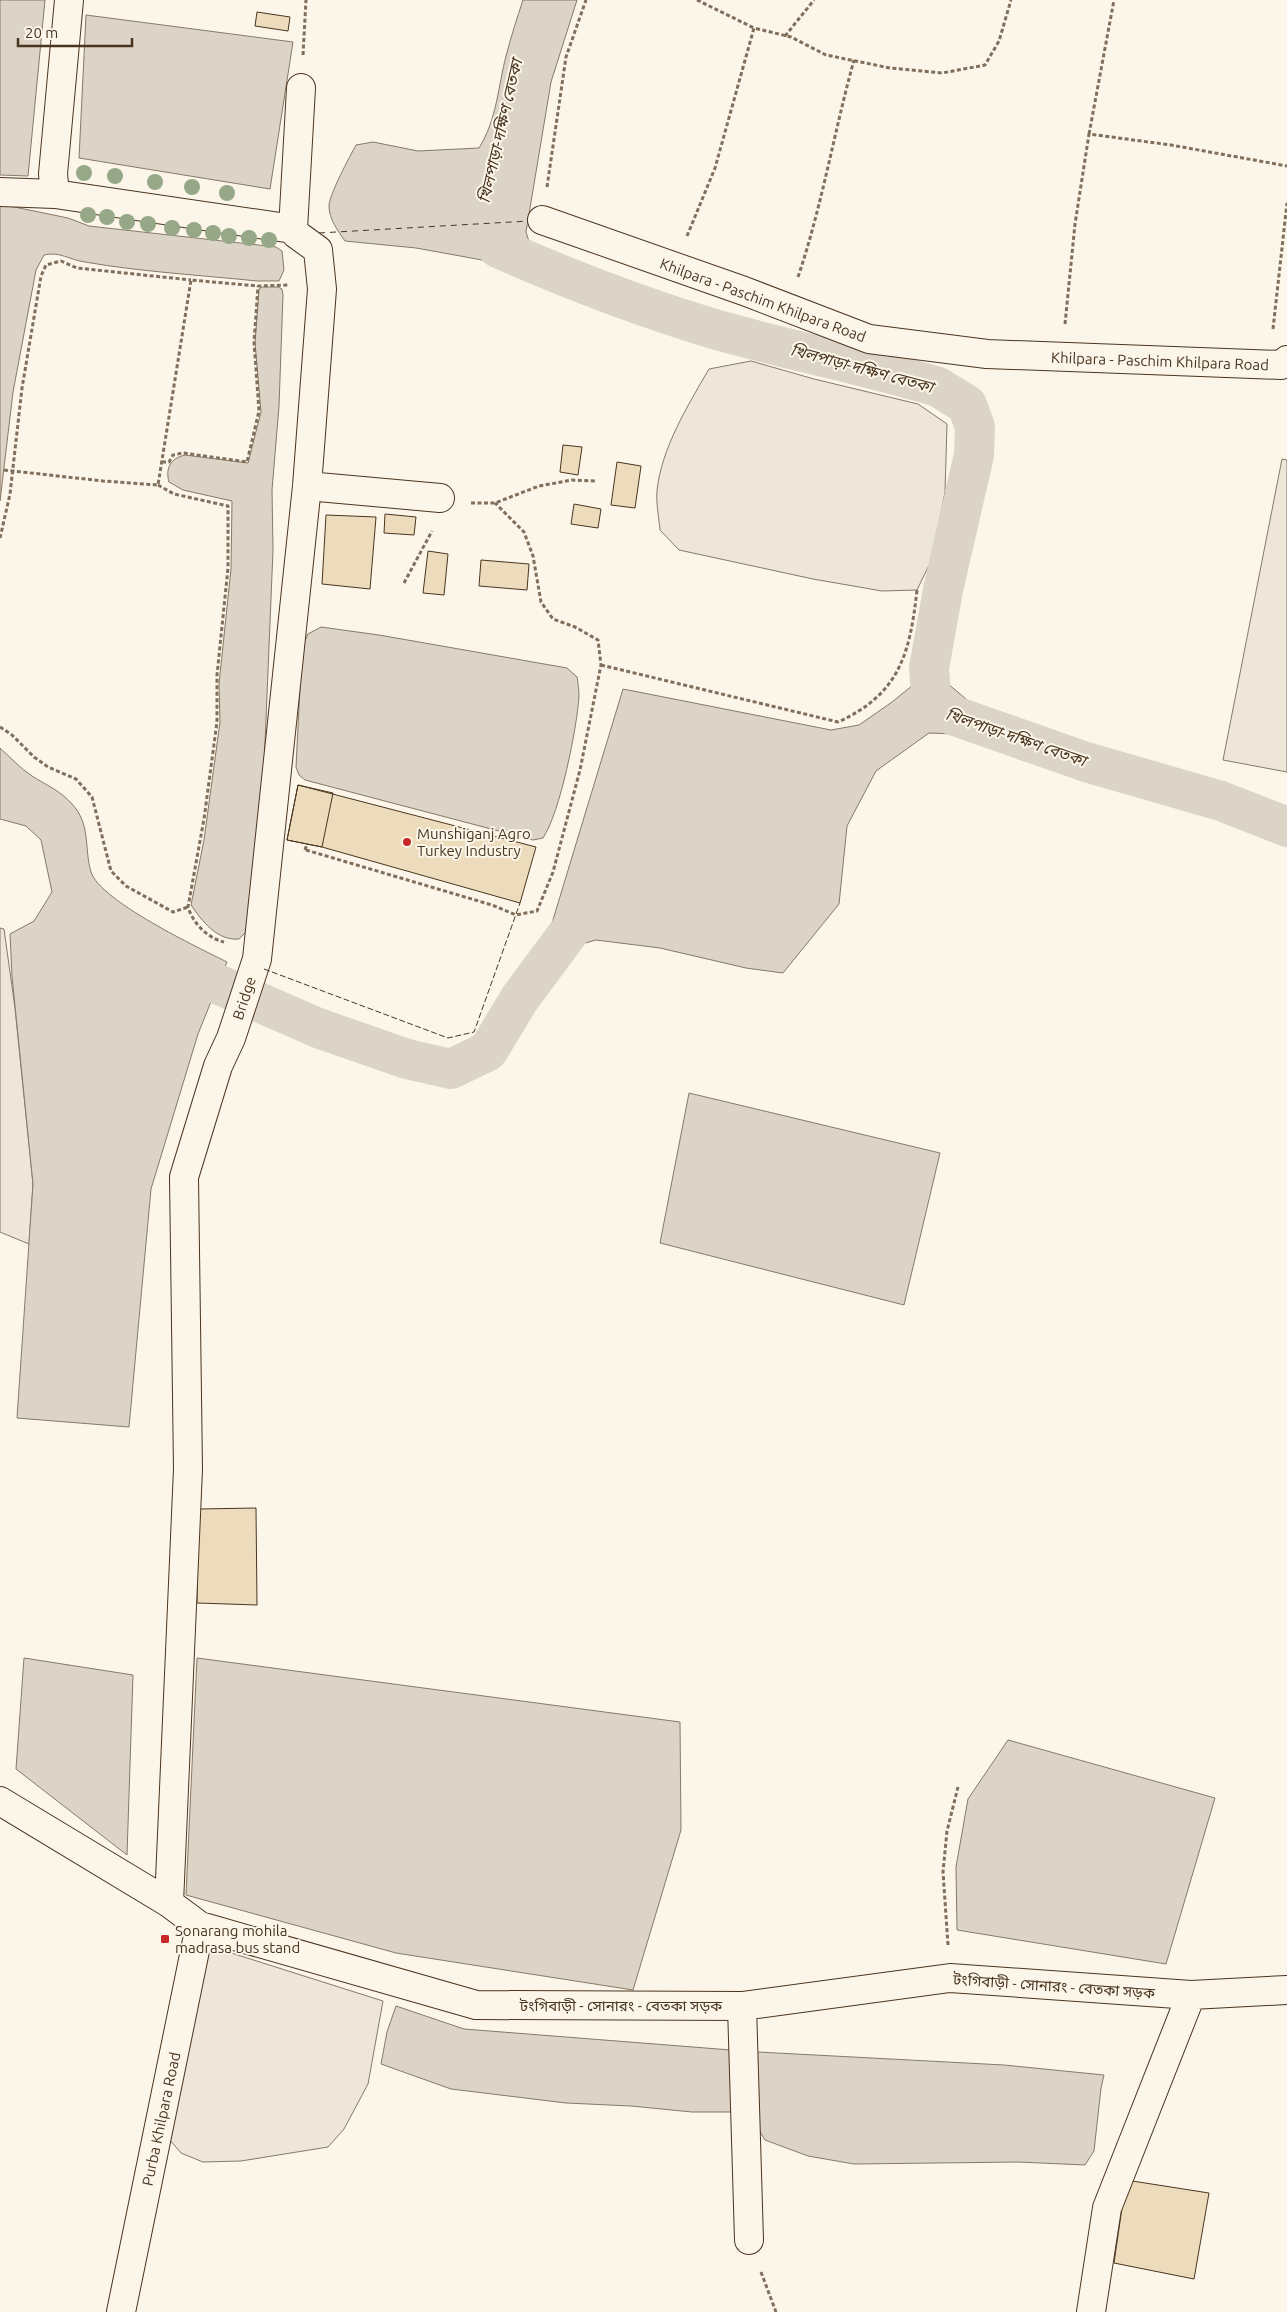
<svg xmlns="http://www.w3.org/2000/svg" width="1287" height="2312" viewBox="0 0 1287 2312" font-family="Ubuntu,'Noto Sans Bengali',sans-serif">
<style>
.green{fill:#ede6d9;stroke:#887966}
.water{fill:#dcd4c6;stroke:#887966}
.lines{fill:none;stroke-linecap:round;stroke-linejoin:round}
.canal{stroke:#dcd4c6;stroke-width:40}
.ferry{stroke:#4a3520;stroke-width:1;stroke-dasharray:6 5;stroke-linecap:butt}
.building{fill:#ecdcbc;stroke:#4a3520}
.minor-casing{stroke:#4a3520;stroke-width:30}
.path{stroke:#7f6f5c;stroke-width:3;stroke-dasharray:4 2.5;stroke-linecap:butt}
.minor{stroke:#fbf6e9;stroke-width:28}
.fence{stroke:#4a3520;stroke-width:1;stroke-dasharray:6 2.5;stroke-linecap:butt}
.tree{fill:#96a887}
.poi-dot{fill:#c62828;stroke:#fbf6e9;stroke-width:2}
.labels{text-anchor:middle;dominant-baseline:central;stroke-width:4;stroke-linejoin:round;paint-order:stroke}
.street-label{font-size:15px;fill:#4a3520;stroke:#fbf6e9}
.poi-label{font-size:15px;fill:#4a3520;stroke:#fbf6e9;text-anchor:start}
.water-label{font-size:16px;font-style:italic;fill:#4a3520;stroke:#fbf6e9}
</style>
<rect width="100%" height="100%" fill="#fbf6e9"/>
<path class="green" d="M751,361l63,18 104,25 29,20 -2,68 -13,67 -15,31 -35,1 -69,-12 -134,-29 -19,-20c-1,-12 -4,-26 -3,-39 4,-42 31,-86 52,-122z
M1282,459l5,1v312l-64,-12z
M0,928l4,1 11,79 18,176 -4,60 -29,-12z
M206,1945l177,56 -15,83 -24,45 -16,18 -87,14 -38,1 -22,-9 -12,-14z"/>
<path class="water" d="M0,0h45l-17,176 -28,-1z
M523,0h54l-26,82 -25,150 5,16 19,18 -5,8 -24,-7 -105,-19 -71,-7c-7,-10 -16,-22 -16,-35 0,-11 21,-50 27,-61l17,-3 45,9 61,-3c18,-29 19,-61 27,-92 5,-19 11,-38 17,-56z
M86,15l207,27 -23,147 -191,-31z
M0,204l68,14 21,8 187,21 6,4 2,19 -5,11h-22c-57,-6 -115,-9 -172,-19 -15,-2 -26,-11 -41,-7l-8,15 -23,122 -13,109z
M262,287h16l4,2 1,6 -4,111 -7,84 1,60 -9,218 -14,145 -4,19 -7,7c-22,2 -37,-18 -48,-34l13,-65 16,-118 -1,-38 12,-115 1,-68 -49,-11 -14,-8c-4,-14 2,-24 16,-27l63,8 13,-51 -6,-69 4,-54z
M321,627l58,8 188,33 10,9c1,6 2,13 2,19 -2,32 -19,117 -36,142l-10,2 -228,-60 -6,-5 -3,-8 6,-120 6,-13z
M920,664h16l11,19 44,37 -10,15 -52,-2 -53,38 -29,55 -8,78 -56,69 -37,-5 -86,-20 -64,-8 -18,5 -33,31 -13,-9 20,-44 71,-234 208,41 28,-5 33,-23 21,-17z
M0,748c10,9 20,20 32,28 14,9 29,15 40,28 19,20 12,45 19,68 9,29 108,76 136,90l-29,72 -47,155 -22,238 -112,-9 16,-234 -21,-208 -2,-42 24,-13 18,-29 -11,-52 -15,-14 -26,-7z
M689,1093l251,60 -36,152 -244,-62z
M24,1658l109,17 -6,180 -111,-86z
M197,1658l483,64 1,108 -48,160 -237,-37 -210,-58z
M1008,1740l207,58 -49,166 -209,-34 -1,-63 12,-68z
M396,2006l68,23 267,21 3,54 -3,8h-39l-61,-6 -65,-3 -115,-14 -70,-25 6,-32z
M758,2052l246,13 100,10 -3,13 -7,63 -9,14 -67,-3 -164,2 -46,-8 -43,-16 -13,-21 -3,-56z"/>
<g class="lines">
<path class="canal" d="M498,248c70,31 143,59 216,81 74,21 150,36 224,58l29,18 8,22 -1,28 -31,135 -14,78 3,40 154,54 135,39 66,26
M167,962l151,66 89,31 44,10 37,-18 32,-53 52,-70"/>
<path class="ferry" d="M319,233l210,-12"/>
</g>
<path class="building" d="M257,12l33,5 -2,14 -33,-5z
M563,445l19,2 -4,28 -18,-3z
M617,462l24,4 -6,42 -24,-3z
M574,504l27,5 -3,19 -27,-4z
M385,514l31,3 -2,18 -30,-2z
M326,515l50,2 -6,72 -48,-5z
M428,551l20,3 -4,41 -21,-2z
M481,560l48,4 -2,26 -48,-4z
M298,785l238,62 -16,56 -198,-56 -35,-7z
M298,785l35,8 -11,54 -35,-7z
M256,1508l1,97 -60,-2 1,-94z
M1126,2180l83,13 -15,86 -80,-16z"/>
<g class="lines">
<g class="minor-casing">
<path id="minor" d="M0,192l55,2 238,35 3,5 22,16 4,39 -15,197 -50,473 -26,79 -13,28 -34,111 4,292 -19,434
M55,194l-2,-20 16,-174
M542,220l202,71 125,48 118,15 294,11 6,-5
M293,229l8,-141
M307,486l133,12
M0,1801l169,102 31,23 276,79 266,1 208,-28 241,17 96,-5
M742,2006l7,234
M121,2312l79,-386
M1091,2312l16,-104 84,-213"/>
</g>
<path class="path" d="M697,0l57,28
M785,36l29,-36
M303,55l3,-55
M1089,134l25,-134
M547,187l19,-130 20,-57
M687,236l28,-68 39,-140 37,9 35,18 64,13 52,5 43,-8 14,-24 12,-41
M798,277c24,-71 36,-145 56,-217
M1065,324l10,-100 14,-90 82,11 116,21
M1273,329l14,-126
M162,462h7l4,-7 10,-2 64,9 12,-51 -5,-69 4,-56
M4,470l99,11 55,4 33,-205 67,6 31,-1
M158,485l16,9 54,12v62l-11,107v47l-13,97 -16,88c5,16 19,31 36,35
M471,503h24l44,-17 33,-6 24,1
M0,538l10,-44 12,-106 19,-112 5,-11 15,-4 16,7 114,12
M404,583l28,-52
M601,665l237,57c62,-28 72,-69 79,-132
M0,727l12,8 22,22 14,10 28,12 16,18 19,74 15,15 47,26 15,-5
M305,850l2,-6
M306,850l186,55 24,10 21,-4 16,-39 27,-102 21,-105 -3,-25 -23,-13 -22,-8 -12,-17 -8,-46 -9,-24 -29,-29
M948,1945l-5,-73 4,-41 11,-44
M761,2272l15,40"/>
<use href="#minor" class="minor"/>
<path class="fence" d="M264,969l184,69 26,-6 46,-129"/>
</g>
<g class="tree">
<circle cx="84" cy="173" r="8"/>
<circle cx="115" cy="176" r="8"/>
<circle cx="155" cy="182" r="8"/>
<circle cx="192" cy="187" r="8"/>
<circle cx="227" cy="193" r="8"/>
<circle cx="88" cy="215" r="8"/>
<circle cx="107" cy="217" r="8"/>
<circle cx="127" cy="222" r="8"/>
<circle cx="148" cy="224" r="8"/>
<circle cx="172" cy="228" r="8"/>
<circle cx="194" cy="230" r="8"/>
<circle cx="213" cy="233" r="8"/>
<circle cx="229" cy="236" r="8"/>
<circle cx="249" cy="238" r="8"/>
<circle cx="269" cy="240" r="8"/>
</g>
<g class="poi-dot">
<circle cx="407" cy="842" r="5"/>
<rect x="160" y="1934" width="10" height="10" rx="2.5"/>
</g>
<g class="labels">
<g class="street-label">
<text transform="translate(763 300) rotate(20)">Khilpara - Paschim Khilpara Road</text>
<text transform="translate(1160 361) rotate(2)">Khilpara - Paschim Khilpara Road</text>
<text transform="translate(244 998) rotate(-72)">Bridge</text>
<text transform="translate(1054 1986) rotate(4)">টংগিবাড়ী - সোনারং - বেতকা সড়ক</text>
<text x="621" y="2005">টংগিবাড়ী - সোনারং - বেতকা সড়ক</text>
<text transform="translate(161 2119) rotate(-78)">Purba Khilpara Road</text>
</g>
<g class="poi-label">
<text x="417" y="833">Munshiganj Agro<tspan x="417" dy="17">Turkey Industry</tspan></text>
<text x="175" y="1930">Sonarang mohila<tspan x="175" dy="17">madrasa bus stand</tspan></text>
</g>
<g class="water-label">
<text transform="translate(500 131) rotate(-77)">খিলপাড়া-দক্ষিণ বেতকা</text>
<text transform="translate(862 368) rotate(15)">খিলপাড়া-দক্ষিণ বেতকা</text>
<text transform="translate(1016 737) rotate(19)">খিলপাড়া-দক্ষিণ বেতকা</text>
</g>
</g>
<path d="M18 38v8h114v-8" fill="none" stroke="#4a3520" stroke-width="2.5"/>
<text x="25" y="38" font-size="15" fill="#4a3520" stroke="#fbf6e9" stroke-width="4" paint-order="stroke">20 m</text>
</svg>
